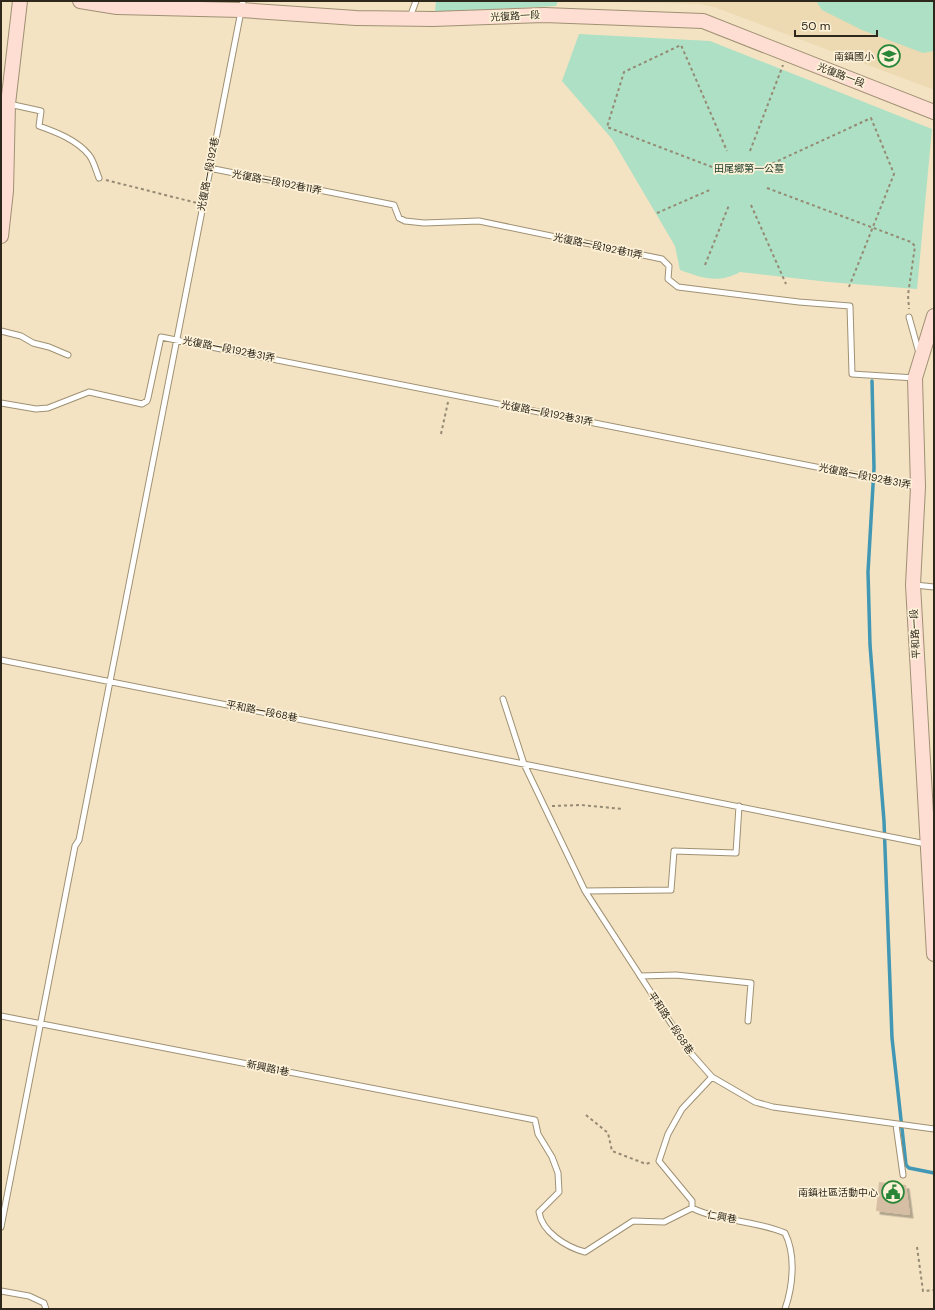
<svg xmlns="http://www.w3.org/2000/svg" width="935" height="1310" viewBox="0 0 935 1310" font-family="'DM Sans','Noto Sans TC',sans-serif">
<style>
.built{fill:#eddab3}
.green{fill:#ade0c4}
.lines{fill:none;stroke-linecap:round;stroke-linejoin:round}
.stream{stroke:#4298b4;stroke-width:3.5}
.building{fill:#d5bea3;filter:url(#shadow)}
.lane-casing{stroke:#9f9173;stroke-width:7}
.secondary-casing{stroke:#9f9173;stroke-width:16}
.path{stroke:#958a73;stroke-width:2;stroke-dasharray:3 3;stroke-linecap:butt}
.lane{stroke:#fff;stroke-width:5}
.secondary{stroke:#feddd3;stroke-width:14}
.labels{text-anchor:middle;dominant-baseline:central;stroke-width:3.5;stroke-linejoin:round;paint-order:stroke}
.street-label{font-size:10px;fill:#2e281c;stroke:#fdf1d7}
.poi-label{font-size:10px;fill:#2e281c;stroke:#fdf1d7;text-anchor:end}
.park-label{font-size:10px;fill:#173828;stroke:#fdf1d7}
</style>
<defs>
<filter id="shadow"><feDropShadow dx="3.5" dy="3.5" stdDeviation="0" flood-color="#0004"/></filter>
</defs>
<rect width="100%" height="100%" fill="#f3e3c3"/>
<path class="built" d="M564,1h370v89l-220,-83 -15,-3z"/>
<path class="green" d="M436,1h122l-2,5 -121,6z
M816,1h118v50l-11,2 -61,-23 -40,-20z
M579,34l131,7 222,88 -15,160 -88,-7 -89,-10c-22,12 -38,6 -60,-2l-5,-24 -63,-107 -50,-58z"/>
<g class="lines">
<path class="stream" d="M872,381l2,87 -6,104 2,73 14,176 8,217 14,127 3,3 25,5"/>
</g>
<path class="building" d="M879,1182l27,3 4,30 -34,-4z"/>
<g class="lines">
<g class="lane-casing">
<path id="lane" d="M410,17l6,-16
M9,104l32,7 -2,15c17,6 38,14 50,29 5,6 7,16 10,23
M209,168l185,37 5,13 6,3 19,2 55,-2 183,38 7,7 -1,13 10,8 121,15 51,4 2,68 63,4
M909,317l10,36
M1,331l20,5 12,7 16,4 19,8
M1,403l35,6 12,-1 41,-16 53,12 5,-3 1,-3 13,-61 756,150
M915,585l19,2
M1,660l925,184
M503,699l21,65 61,127 104,160 23,26 43,25 18,5 161,22
M585,891l86,-1 3,-39 62,2 3,-47
M640,976l36,-1 75,8 -3,38
M1,1016l534,104 3,14 14,23 6,16 1,19 -20,20c3,20 27,35 46,40l48,-31 31,1 28,-14
M712,1077l-30,32 -14,25 -9,27 33,40v7c29,14 63,12 93,25 11,22 8,53 0,76
M896,1125l7,50
M1,1227l74,-381 4,-6 164,-839
M1,1291l28,5 15,7 2,6"/>
</g>
<g class="secondary-casing">
<path id="secondary" d="M80,1l37,6 124,3 115,8 77,1 111,-4 159,6 231,91
M1,236l5,-45 2,-87 12,-103
M934,316l-19,62 3,109 -5,98 21,369"/>
</g>
<path class="path" d="M750,151l33,-86
M767,166l104,-48 23,56 -45,113
M712,167l-105,-40 17,-55 57,-27 46,106
M106,180l91,23
M767,188l144,54 4,4 -7,49 1,14
M751,205l35,79
M657,213l55,-24
M705,265l24,-60
M441,434l7,-32
M552,806l29,-1 42,4
M586,1115l22,18 4,18 34,13 6,-2
M917,1247l6,44 11,-1"/>
<use href="#lane" class="lane"/>
<use href="#secondary" class="secondary"/>
</g>
<defs>
<g id="school-ring" transform="scale(1.15)"><circle r="9.5" fill="#fdf1d7" stroke="#298638" stroke-width="1.5"/><path d="M0-5L7-2L0 1L-7-2ZM-4 1L0 2.5L4 1V4Q0 6-4 4Z" fill="#298638"/></g>
<g id="civic-ring" transform="scale(1.15)"><circle r="9.5" fill="#fdf1d7" stroke="#298638" stroke-width="1.5"/><path d="M-.6-6.5H3V-4.5H.6V-3L4-1V1h2V6H-6V1h2V-1L-.6-3ZM-1.2 2.5V6h2.4V2.5Z" fill="#298638"/></g>
</defs>
<g fill-rule="evenodd">
<use href="#school-ring" x="889" y="56"/>
<use href="#civic-ring" x="893" y="1192"/>
</g>
<g class="labels">
<g class="street-label">
<text transform="translate(515 16) rotate(-3)">光復路一段</text>
<text transform="translate(841 75) rotate(21)">光復路一段</text>
<text transform="translate(208 174) rotate(-79)">光復路一段192巷</text>
<text transform="translate(277 182) rotate(11)">光復路一段192巷11弄</text>
<text transform="translate(598 246) rotate(12)">光復路一段192巷11弄</text>
<text transform="translate(229 349) rotate(11)">光復路一段192巷31弄</text>
<text transform="translate(547 413) rotate(11)">光復路一段192巷31弄</text>
<text transform="translate(865 476) rotate(11)">光復路一段192巷31弄</text>
<text transform="translate(915 634) rotate(-93)">平和路一段</text>
<text transform="translate(262 711) rotate(11)">平和路一段68巷</text>
<text transform="translate(671 1023) rotate(56)">平和路一段68巷</text>
<text transform="translate(268 1068) rotate(11)">新興路1巷</text>
<text transform="translate(722 1217) rotate(10)">仁興巷</text>
</g>
<g class="poi-label">
<text x="874" y="56">南鎮國小</text>
<text x="878" y="1192">南鎮社區活動中心</text>
</g>
<g class="park-label">
<text x="749" y="168">田尾鄉第一公墓</text>
</g>
</g>
<rect width="935" height="1310" fill="none" stroke="#2e281c" stroke-width="4"/>
<path d="M795 30v6h82v-6" fill="none" stroke="#2e281c" stroke-width="2"/>
<text x="801" y="30" font-size="12" fill="#2e281c" stroke="#fdf1d7" stroke-width="3" paint-order="stroke">50 m</text>
</svg>
